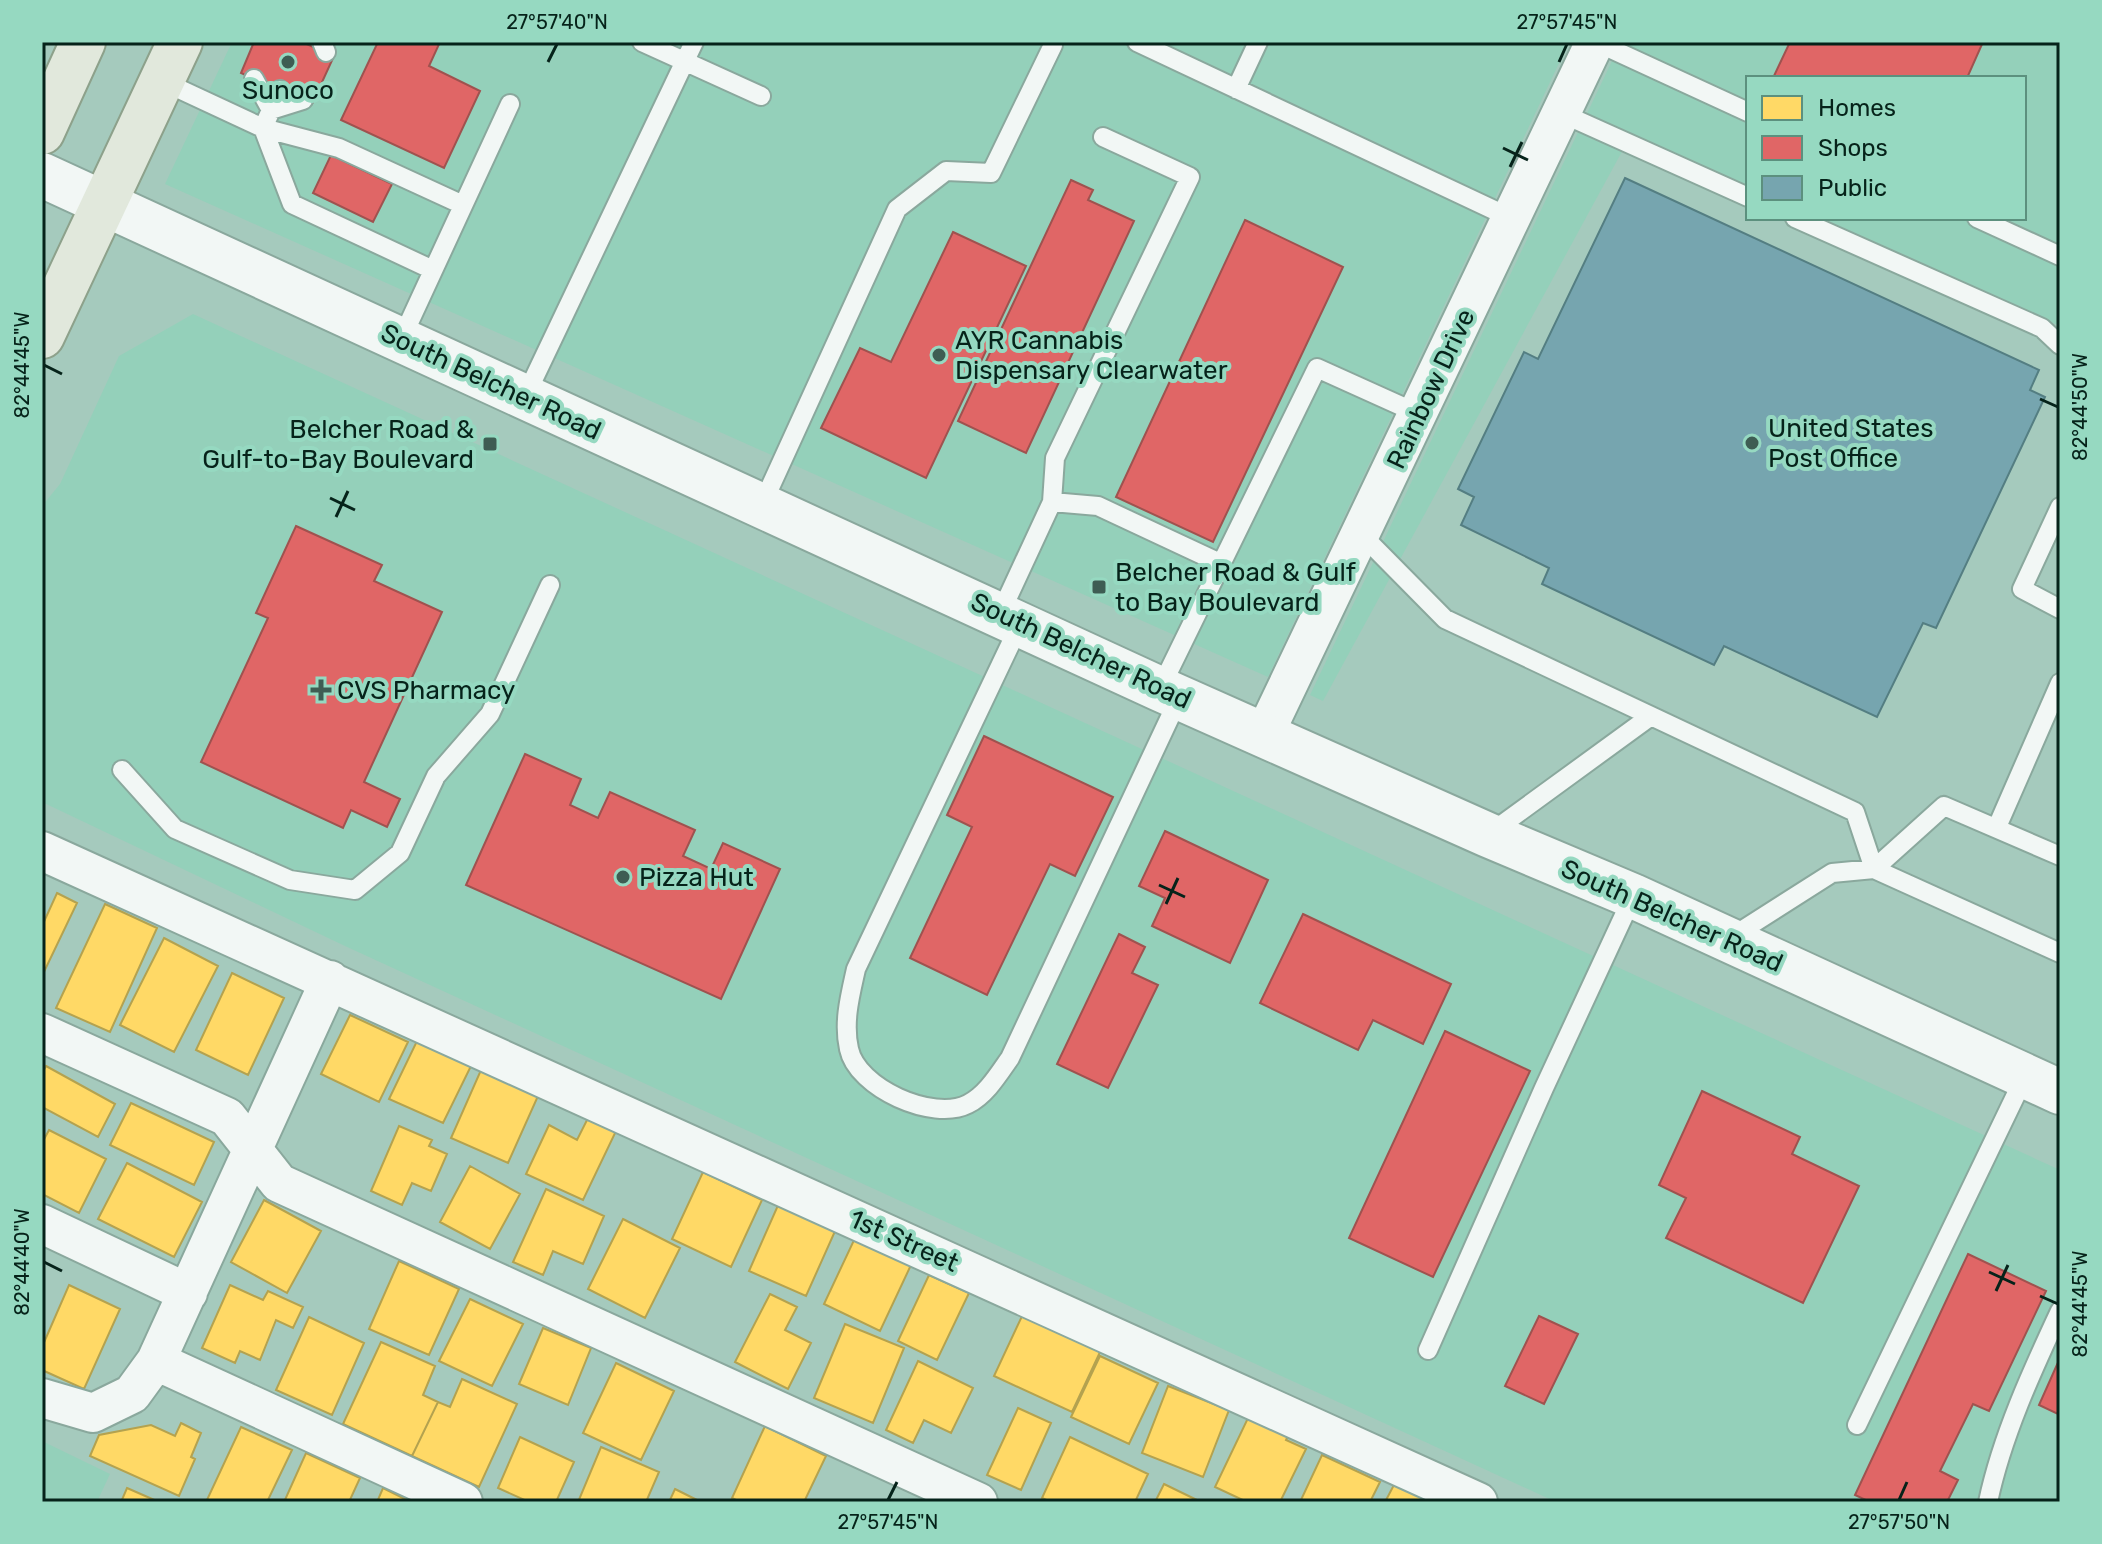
<svg xmlns="http://www.w3.org/2000/svg" width="2102" height="1544" viewBox="0 0 2102 1544" font-family="Rubik,sans-serif">
<style>
.built{fill:#94d0ba}
.homes{fill:#ffd966;stroke:#b4a24f;stroke-width:2}
.shops{fill:#e06666;stroke:#9f524f;stroke-width:2}
.public{fill:#76a5af;stroke:#547e82;stroke-width:2}
.lines{fill:none;stroke-linecap:round;stroke-linejoin:round}
.service-casing{stroke:#8aa89d;stroke-width:22}
.minor-casing{stroke:#8aa89d;stroke-width:42}
.secondary-casing{stroke:#8aa89d;stroke-width:48}
.primary-casing{stroke:#8da18b;stroke-width:48}
.service{stroke:#f2f7f5;stroke-width:18}
.minor{stroke:#f2f7f5;stroke-width:38}
.secondary{stroke:#f2f7f5;stroke-width:44}
.primary{stroke:#e1e8dc;stroke-width:44}
.ticks{fill:none;stroke:#06231a;stroke-width:3}
.poi-dot{fill:#3e5d53;stroke:#96d9c1;stroke-width:3}
.labels{text-anchor:middle;dominant-baseline:central;stroke-width:8;stroke-linejoin:round;paint-order:stroke}
.poi-label{font-size:26px;fill:#06231a;stroke:#96d9c1;text-anchor:start}
.street-label{font-size:26px;fill:#06231a;stroke:#96d9c1}
.neatline{fill:none;stroke:#06231a;stroke-width:3}
.ticks-label{font-size:20px;text-anchor:middle;fill:#06231a}
</style>
<rect width="100%" height="100%" fill="#a5cabd"/>
<path class="built" d="M232,42h1337l-301,635 -1103,-493z
M1621,42h439v284l-260,-108h224v-140h-276v118l-123,-50 -302,555 -13,-6z
M193,314l1867,856v332h-504l-1211,-556 -303,-144v-296l18,-22 59,-128z
M42,1441l68,33 -13,28h-55z"/>
<path class="homes" d="M57,893l20,10 -35,73v-50z
M105,904l52,24 -47,104 -54,-24z
M164,938l54,28 -44,86 -54,-27z
M232,973l52,25 -36,77 -52,-25z
M350,1015l58,27 -29,60 -58,-28z
M417,1041l54,25 -28,57 -54,-24z
M46,1066l69,38 -17,33 -56,-30v-34z
M481,1070l57,26 -30,67 -57,-25z
M131,1103l83,39 -20,43 -84,-40z
M589,1116l28,13 -34,71 -57,-26 23,-49 28,15z
M399,1126l33,14 -3,6 18,8 -16,37 -19,-8 -10,22 -31,-14z
M49,1130l57,29 -27,54 -37,-19v-51z
M127,1163l75,39 -28,55 -76,-38z
M470,1166l50,28 -30,55 -50,-27z
M703,1172l59,28 -31,67 -59,-28z
M546,1189l58,27 -21,48 -30,-13 -10,24 -30,-13z
M264,1200l57,31 -34,62 -56,-31z
M779,1203l57,26 -30,67 -57,-25z
M623,1219l57,29 -35,70 -57,-29z
M855,1238l56,27 -31,66 -56,-27z
M399,1261l60,28 -30,66 -60,-26z
M929,1275l40,18 -32,67 -39,-19z
M69,1285l51,24 -36,80 -42,-19v-23z
M230,1285l33,15 5,-9 35,16 -10,21 -17,-8 -16,40 -20,-9 -5,12 -33,-15z
M770,1294l27,13 -12,23 26,13 -23,46 -53,-27z
M470,1299l53,25 -31,62 -53,-25z
M1023,1314l78,36 -29,62 -78,-36z
M309,1317l55,26 -32,72 -56,-25z
M845,1324l59,24 -31,75 -59,-25z
M543,1328l48,20 -23,57 -49,-21z
M381,1342l54,24 -12,29 15,7 -26,54 -69,-32z
M1100,1356l58,27 -29,61 -58,-27z
M918,1361l55,27 -22,45 -27,-13 -11,23 -27,-13z
M616,1363l58,28 -33,69 -58,-27z
M462,1379l55,25 -38,83 -67,-31 26,-54 12,5z
M1168,1386l61,24 -26,67 -61,-24z
M1018,1408l33,15 -30,67 -34,-15z
M1248,1418l40,18 -2,4 20,9 -26,53h-33l-32,-15z
M181,1423l20,10 -10,24 4,2 -16,37 -89,-40 9,-21 52,-10 24,11z
M765,1426l61,30 -22,46h-64l-8,-4z
M241,1427l51,23 -25,52h-61z
M520,1437l54,25 -18,40h-27l-31,-14z
M1070,1437l78,37 -13,28h-84l-9,-4z
M601,1447l58,25 -13,30h-68z
M306,1453l54,25 -11,24h-65z
M1322,1455l58,27 -10,20h-70z
M1396,1481l45,21h-56z
M1164,1484l37,18h-46z
M127,1488l32,14h-38z
M383,1488l28,14h-34z
M675,1489l26,13h-32z"/>
<path class="shops" d="M254,42h48l32,14 -22,48 -71,-31z
M378,42h62l-11,24 51,25 -36,77 -103,-48z
M1790,42h193l-16,36h-194z
M331,155l61,29 -19,38 -60,-29z
M1071,180l22,10 -5,10 46,21 -108,232 -68,-32z
M1245,220l98,47 -130,275 -97,-45z
M953,232l73,34 -100,212 -105,-50 39,-80 31,14z
M296,526l86,39 -8,16 68,31 -78,170 36,17 -13,28 -36,-17 -8,18 -142,-66 67,-144 -12,-5z
M984,736l129,61 -38,79 -25,-12 -63,131 -77,-37 62,-131 -25,-12z
M525,754l56,25 -11,26 28,13 12,-26 85,38 -12,26 28,13 12,-26 57,26 -59,130 -255,-114z
M1165,831l103,49 -38,83 -78,-37 13,-28 -26,-12z
M1303,914l148,70 -28,60 -50,-24 -15,30 -98,-47z
M1119,934l26,13 -13,26 26,12 -50,103 -51,-24z
M1445,1031l85,40 -97,206 -84,-39z
M1702,1091l98,46 -8,17 67,32 -56,117 -137,-65 20,-40 -27,-13z
M1968,1254l78,37 -57,120 -16,-7 -33,67 18,9 -11,22h-77l-15,-7z
M1539,1316l39,18 -34,70 -39,-18z
M2060,1358v57l-21,-10z"/>
<path class="public" d="M1625,178l414,192 -9,20 15,7 -109,231 -13,-5 -46,94 -153,-71 -10,19 -172,-81 7,-16 -88,-43 13,-28 -16,-8 66,-137 14,7z"/>
<g class="lines">
<g class="service-casing">
<path id="service" d="M322,42l4,10
M642,42l119,54
M1137,42l374,176
M1596,42l152,70
M254,79l17,31 32,-10
M162,81l101,47 17,-38
M1236,89l22,-47
M1561,113l187,84
M1795,218l247,110 18,17
M1977,218l83,38
M433,270l-141,-66 -29,-76 76,20 124,57
M401,340l109,-236
M525,397l169,-355
M1052,502l46,4 124,58
M762,505l135,-296 49,-38 45,2 62,-128
M2060,507l-38,82 38,20
M1362,535l83,84 410,193 19,57
M1000,614l52,-112 3,-44 135,-281 -87,-40
M1020,624l-164,345c-6,27 -13,53 -7,80 8,39 84,73 119,55 18,-9 30,-29 42,-46l169,-360
M1160,689l157,-321 102,46
M122,770l53,59 115,51 65,10 45,-37 36,-77 54,-62 60,-129
M1997,827l63,-144
M1489,834l162,-118
M1874,869l70,-63 116,50
M1730,938l102,-65 42,-4 186,84
M1428,1350l116,-262 89,-192
M1857,1425l168,-349
M1988,1502c14,-66 44,-131 72,-191"/>
</g>
<g class="minor-casing">
<path id="minor" d="M1264,735l331,-693
M42,851l1436,651
M42,1033l185,84 52,66 699,319
M42,1224l146,69
M156,1361l307,141
M42,1398l51,15 39,-19 24,-33 174,-381"/>
</g>
<g class="secondary-casing">
<path id="secondary" d="M42,175l1118,514 328,146 145,61 427,196"/>
</g>
<g class="primary-casing">
<path id="primary" d="M42,132l41,-90
M42,336l138,-294"/>
</g>
<use href="#service" class="service"/>
<use href="#minor" class="minor"/>
<use href="#secondary" class="secondary"/>
<use href="#primary" class="primary"/>
</g>
<path class="ticks" d="M548,62l9,-18M1559,62l8,-18M1503,148l25,12M1510,167l12,-25M44,365l18,9M2040,399l18,8M330,498l25,12M336,517l12,-26M1159,885l26,12M1166,904l12,-26M44,1262l18,9M1989,1272l26,12M1996,1291l12,-26M2040,1296l18,8M888,1500l9,-18M1899,1500l8,-18"/>
<g class="poi-dot">
<circle cx="288" cy="62" r="8"/>
<circle cx="939" cy="355" r="8"/>
<circle cx="1752" cy="443" r="8"/>
<rect x="482" y="436" width="16" height="16" rx="4"/>
<rect x="1091" y="579" width="16" height="16" rx="4"/>
<path d="M317 678h8v8h8v8h-8v8h-8v-8h-8v-8h8z"/>
<circle cx="623" cy="877" r="8"/>
</g>
<g class="labels">
<g class="poi-label">
<text x="288" y="90" text-anchor="middle">Sunoco</text>
<text x="955" y="340">AYR Cannabis<tspan x="955" dy="30">Dispensary Clearwater</tspan></text>
<text x="1768" y="428">United States<tspan x="1768" dy="30">Post Office</tspan></text>
<text x="474" y="429" text-anchor="end">Belcher Road &amp;<tspan x="474" dy="30">Gulf-to-Bay Boulevard</tspan></text>
<text x="1115" y="572">Belcher Road &amp; Gulf<tspan x="1115" dy="30">to Bay Boulevard</tspan></text>
<text x="337" y="690">CVS Pharmacy</text>
<text x="639" y="877">Pizza Hut</text>
</g>
<g class="street-label">
<text transform="translate(491 382) rotate(25)">South Belcher Road</text>
<text transform="translate(1431 389) rotate(-65)">Rainbow Drive</text>
<text transform="translate(1081 651) rotate(25)">South Belcher Road</text>
<text transform="translate(1672 916) rotate(24)">South Belcher Road</text>
<text transform="translate(904 1241) rotate(24)">1st Street</text>
</g>
</g>
<rect width="2102" height="1544" fill="none" stroke="#96d9c1" stroke-width="88"/>
<rect x="1746" y="76" width="280" height="144" fill="#96d9c1" stroke="#5c907e" stroke-width="2"/>
<rect x="1762" y="96" width="40" height="24" fill="#ffd966" stroke="#5c907e" stroke-width="2"/>
<text x="1818" y="116" font-size="24" fill="#06231a">Homes</text>
<rect x="1762" y="136" width="40" height="24" fill="#e06666" stroke="#5c907e" stroke-width="2"/>
<text x="1818" y="156" font-size="24" fill="#06231a">Shops</text>
<rect x="1762" y="176" width="40" height="24" fill="#76a5af" stroke="#5c907e" stroke-width="2"/>
<text x="1818" y="196" font-size="24" fill="#06231a">Public</text>
<rect x="44" y="44" width="2014" height="1456" class="neatline"/>
<g class="ticks-label">
<text x="557" y="29">27°57'40"N</text>
<text x="1567" y="29">27°57'45"N</text>
<text transform="translate(22 365) rotate(-90)" y="7">82°44'45"W</text>
<text transform="translate(2080 407) rotate(-90)" y="7">82°44'50"W</text>
<text transform="translate(22 1262) rotate(-90)" y="7">82°44'40"W</text>
<text transform="translate(2080 1304) rotate(-90)" y="7">82°44'45"W</text>
<text x="888" y="1529">27°57'45"N</text>
<text x="1899" y="1529">27°57'50"N</text>
</g>
</svg>
